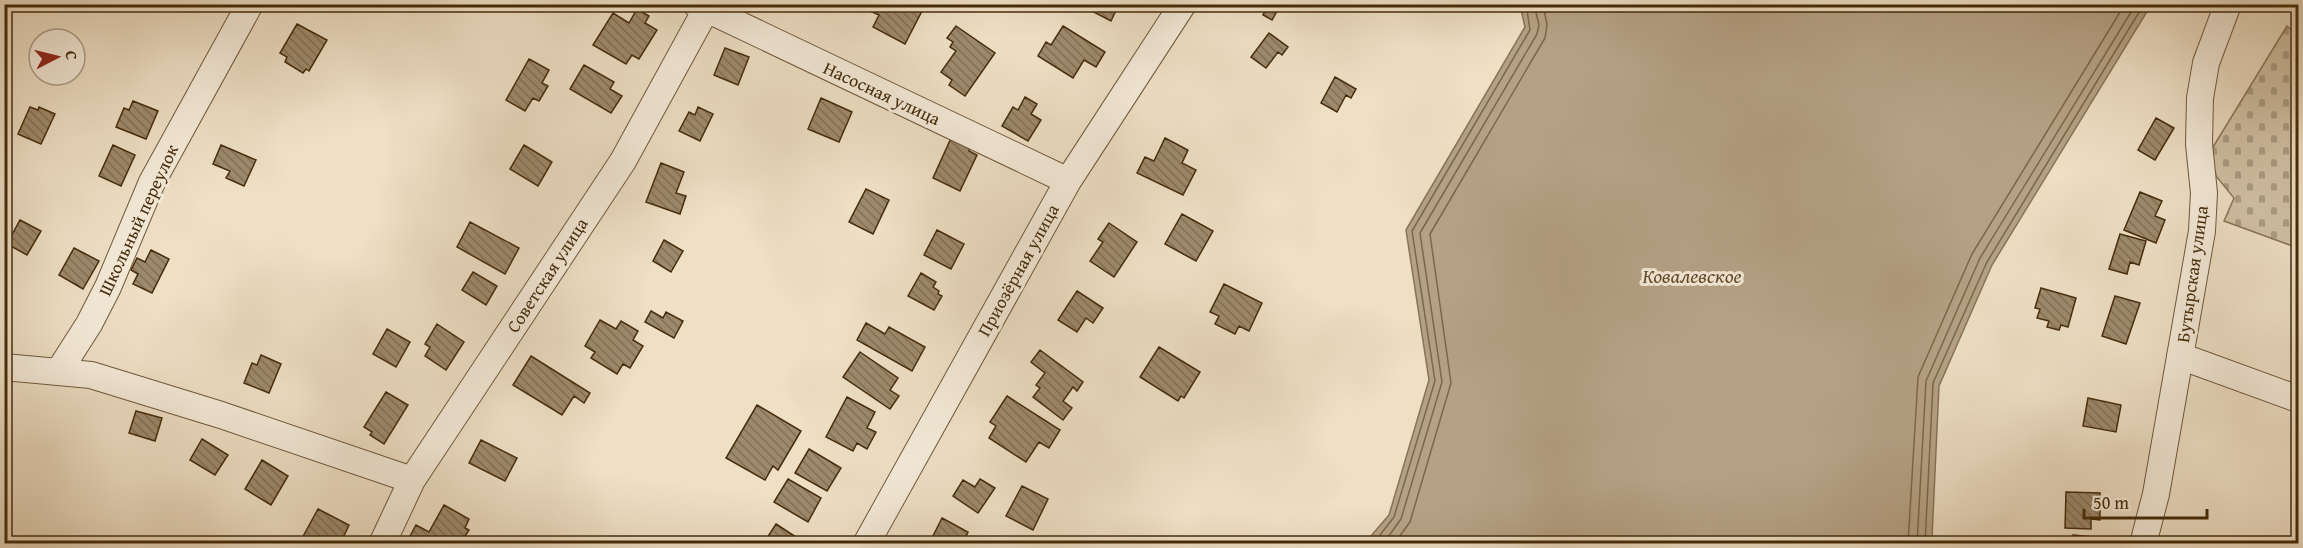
<svg xmlns="http://www.w3.org/2000/svg" width="2303" height="548" viewBox="0 0 2303 548" font-family="'Gentium Book Plus',serif">
<style>
.cemetery{fill:url(#cemetery-stones);stroke:#8b7658;stroke-width:1.5}
.water{fill:#b5a286;stroke:#887355;stroke-width:1.5}
.lines{fill:none;stroke-linecap:round;stroke-linejoin:round}
.shore{stroke:#7d6748;stroke-width:1.5}
.building{fill:url(#building-back-hatch);stroke:#452c0b;stroke-width:1.5}
.minor-casing{stroke:#6f593a;stroke-width:28}
.minor{stroke:#f4ead9;stroke-width:26}
.labels{text-anchor:middle;dominant-baseline:central;stroke-width:6;stroke-linejoin:round;paint-order:stroke}
.street-label{font-size:18px;fill:#452c0b;stroke:#f4ead9}
.water-label{font-size:20px;font-style:italic;fill:#614a2a;stroke:#f4ead9}
</style>
<defs>
<pattern id="cemetery-stones" width="16" height="16" patternUnits="userSpaceOnUse" patternTransform="scale(1.5)"><rect width="16" height="16" fill="#d1c1a5"/><path d="M2 7V4a2 2 0 0 1 4 0v3zM10 15v-3a2 2 0 0 1 4 0v3z" fill="#ab9d85"/></pattern>
<pattern id="building-back-hatch" width="6" height="6" patternUnits="userSpaceOnUse" patternTransform="scale(1.5)"><rect width="6" height="6" fill="#9d896c"/><path d="M-1 5l2 2M0 0l6 6M5-1l2 2" fill="none" stroke="#827057"/></pattern>
</defs>
<rect width="100%" height="100%" fill="#eedfc5"/>
<filter id="stains"><feTurbulence type="fractalNoise" baseFrequency=".00333" numOctaves="4"/><feColorMatrix values="0 0 0 0 .2 0 0 0 0 .09 0 0 0 0 .02 0 0 0 .5 -.17"/></filter>
<radialGradient id="worn" r=".72"><stop offset=".6" stop-color="#630" stop-opacity="0"/><stop offset="1" stop-color="#630" stop-opacity=".3"/></radialGradient>
<path class="cemetery" d="M2287,26l11,9v213l-74,-27 10,-23 -22,-27 -2,-19z"/>
<path class="water" d="M1520,5h631l-159,260 -53,121 -7,151 -2,6h-565l24,-28 40,-135 -23,-150 119,-203z"/>
<g class="lines">
<path class="shore" d="M1373,544l21,-27 41,-136 -23,-150 118,-201 -4,-26
M1383,544l18,-25 41,-137 -22,-149 117,-199 2,-9 -5,-21
M1394,544l16,-22 41,-139 -21,-149 115,-196 2,-13 -4,-21
M1908,544l10,-167 54,-123 153,-250
M1917,544l9,-163 54,-123 156,-254
M1925,544l8,-161 54,-121 157,-258"/>
</g>
<path class="building" d="M873,4h41l9,5 -18,35 -32,-17 6,-12 -9,-4z
M1083,4h36l-8,17 -29,-15z
M1257,4h24l-9,16 -9,-5 3,-6z
M637,9l12,7 -4,7 12,7 -18,29 -7,-4 -6,9 -33,-19 20,-32 16,10z
M297,24l30,16 -18,31 -3,-2 -3,4 -18,-11 2,-5 -7,-4z
M956,26l39,27 -30,43 -16,-11 3,-5 -11,-8 15,-21 -6,-4 3,-5 -6,-4z
M1063,26l42,26 -9,15 -12,-7 -11,18 -35,-22 8,-14 5,3z
M1269,33l19,14 -6,8 -4,-3 -12,16 -15,-11z
M725,48l24,9 -11,28 -24,-10z
M529,59l20,11 -7,13 6,3 -9,15 -6,-3 -8,13 -19,-11z
M584,65l30,17 -4,7 12,7 -11,17 -41,-24z
M1335,77l21,12 -5,9 -5,-3 -9,17 -16,-9z
M1025,97l12,7 -6,10 10,6 -13,21 -26,-15 11,-19 5,3z
M821,98l31,14 -13,30 -31,-13z
M133,101l25,10 -12,28 -30,-12 8,-19 5,2z
M30,107l8,3 1,-3 16,7 -14,30 -23,-10z
M698,107l15,7 -13,27 -21,-10 10,-19 6,3z
M2156,118l18,10 -19,32 -17,-10z
M952,136l20,9 -3,6 8,4 -17,36 -27,-13z
M1165,138l23,12 -6,13 14,7 -13,25 -46,-22 8,-16 9,4z
M113,145l22,10 -14,31 -22,-10z
M221,145l35,15 -12,26 -18,-8 4,-7 -17,-7z
M524,145l28,17 -14,24 -28,-17z
M661,163l23,9 -8,21 10,3 -6,18 -34,-12z
M866,189l23,11 -16,34 -24,-12z
M2140,192l22,9 -7,15 10,4 -9,23 -32,-13z
M1182,214l31,17 -17,30 -31,-17z
M20,220l21,11 -14,24 -20,-11z
M470,222l49,26 -14,26 -48,-27z
M1109,223l28,19 -23,35 -24,-16 13,-19 -5,-3z
M937,230l27,14 -13,25 -27,-14z
M2120,234l26,7 -7,24 -9,-3 -3,12 -18,-5z
M664,240l19,11 -12,21 -18,-11z
M74,248l25,13 -16,28 -24,-14z
M151,250l18,9 -17,34 -19,-9 5,-10 -7,-4 6,-12 8,4z
M473,272l24,14 -11,19 -24,-15z
M921,273l15,9 -3,5 6,4 -1,3 4,2 -8,14 -26,-14z
M1224,284l38,19 -13,28 -10,-5 -4,8 -20,-10 4,-8 -9,-4z
M2041,288l35,10 -8,29 -7,-2 -2,5 -12,-3 2,-6 -12,-3 3,-9 -5,-1z
M1077,291l26,17 -10,15 -7,-5 -9,14 -19,-12z
M2115,296l25,7 -14,41 -24,-8z
M651,311l12,7 3,-6 17,9 -9,17 -29,-16z
M600,320l16,9 5,-8 17,10 -5,9 10,6 -13,22 -7,-4 -6,10 -26,-16 4,-6 -10,-6z
M866,323l19,11 4,-7 36,20 -13,24 -55,-31z
M437,324l27,18 -18,28 -21,-14 5,-9 -5,-3z
M387,329l23,13 -14,25 -23,-13z
M1159,347l41,25 -16,26 -3,-2 -3,5 -38,-24z
M1040,350l43,32 -6,9 -4,-4 -10,14 9,7 -9,12 -30,-23 7,-9 -4,-3 9,-12 -14,-11z
M860,352l38,26 -8,12 9,6 -9,13 -47,-32z
M261,355l20,9 -12,29 -25,-10 8,-20 5,2z
M531,356l59,37 -6,10 -10,-7 -12,19 -49,-30z
M386,392l22,13 -24,39 -14,-9 2,-3 -8,-5z
M1007,396l53,34 -11,18 -10,-6 -13,20 -37,-24 7,-12 -6,-4z
M847,397l28,15 -8,16 9,4 -9,17 -10,-6 -4,8 -27,-14z
M2088,398l33,7 -5,27 -33,-6z
M757,405l44,26 -23,39 -5,-4 -8,14 -39,-22z
M136,411l26,7 -7,23 -26,-8z
M202,439l26,16 -13,20 -25,-15z
M481,440l36,18 -12,23 -36,-18z
M809,449l32,19 -14,23 -32,-18z
M262,460l26,16 -17,29 -26,-16z
M788,479l33,19 -13,24 -34,-20z
M980,479l15,9 -17,25 -25,-17 10,-16 12,7z
M1022,486l26,13 -15,31 -27,-14z
M2066,492l34,1v27l-9,-1v10l-26,-1z
M444,505l25,14 -4,9 4,2 -6,9 5,5h-53l-7,-4 8,-15 13,7z
M318,509l31,16 -9,19 -40,-2z
M942,518l26,14 -3,7 6,5h-42z
M776,524l29,19v1h-42z
M2073,535l30,3v6h-31z"/>
<g class="lines">
<g class="minor-casing">
<path id="minor" d="M696,4l372,177
M2180,356l118,43
M4,367l87,8 130,40 191,65
M59,371l30,-47 19,-37 44,-105 98,-178
M382,544l30,-64 211,-319 86,-157
M866,544l202,-363 115,-177
M2143,544l13,-50 46,-263 2,-38 -5,-49 1,-46 6,-35 22,-59"/>
</g>
<use href="#minor" class="minor"/>
</g>
<g class="labels">
<g class="street-label">
<text transform="translate(882 93) rotate(25)">Насосная улица</text>
<text transform="translate(138 220) rotate(-65)">Школьный переулок</text>
<text transform="translate(1018 270) rotate(-61)">Приозёрная улица</text>
<text transform="translate(2192 274) rotate(-82)">Бутырская улица</text>
<text transform="translate(547 275) rotate(-57)">Советская улица</text>
</g>
<g class="water-label">
<text x="1692" y="275">Ковалевское</text>
</g>
</g>
<rect width="2303" height="548" fill="none" stroke="#eedfc5" stroke-width="24"/>
<rect x="6" y="6" width="2291" height="536" fill="none" stroke="#452c0b" stroke-width="3"/>
<rect x="12" y="12" width="2279" height="524" fill="none" stroke="#452c0b" stroke-width="1.5"/>
<g transform="translate(57 57) rotate(83)"><circle r="28" fill="#f4ead9" stroke="#ae9e87" stroke-width="1.5"/>
<path d="M0-4.5L10 22L0 15L-10 22Z" fill="#8f2418"/>
<text y="-9" font-size="16" font-weight="bold" text-anchor="middle" fill="#452c0b">С</text>
</g>
<path d="M2084 509v9h123v-9" fill="none" stroke="#452c0b" stroke-width="3"/>
<text x="2093" y="509" font-size="18" fill="#452c0b" stroke="#f4ead9" stroke-width="4.5" paint-order="stroke">50 m</text>
<rect width="100%" height="100%" filter="url(#stains)"/>
<rect width="100%" height="100%" fill="url(#worn)"/>
</svg>
